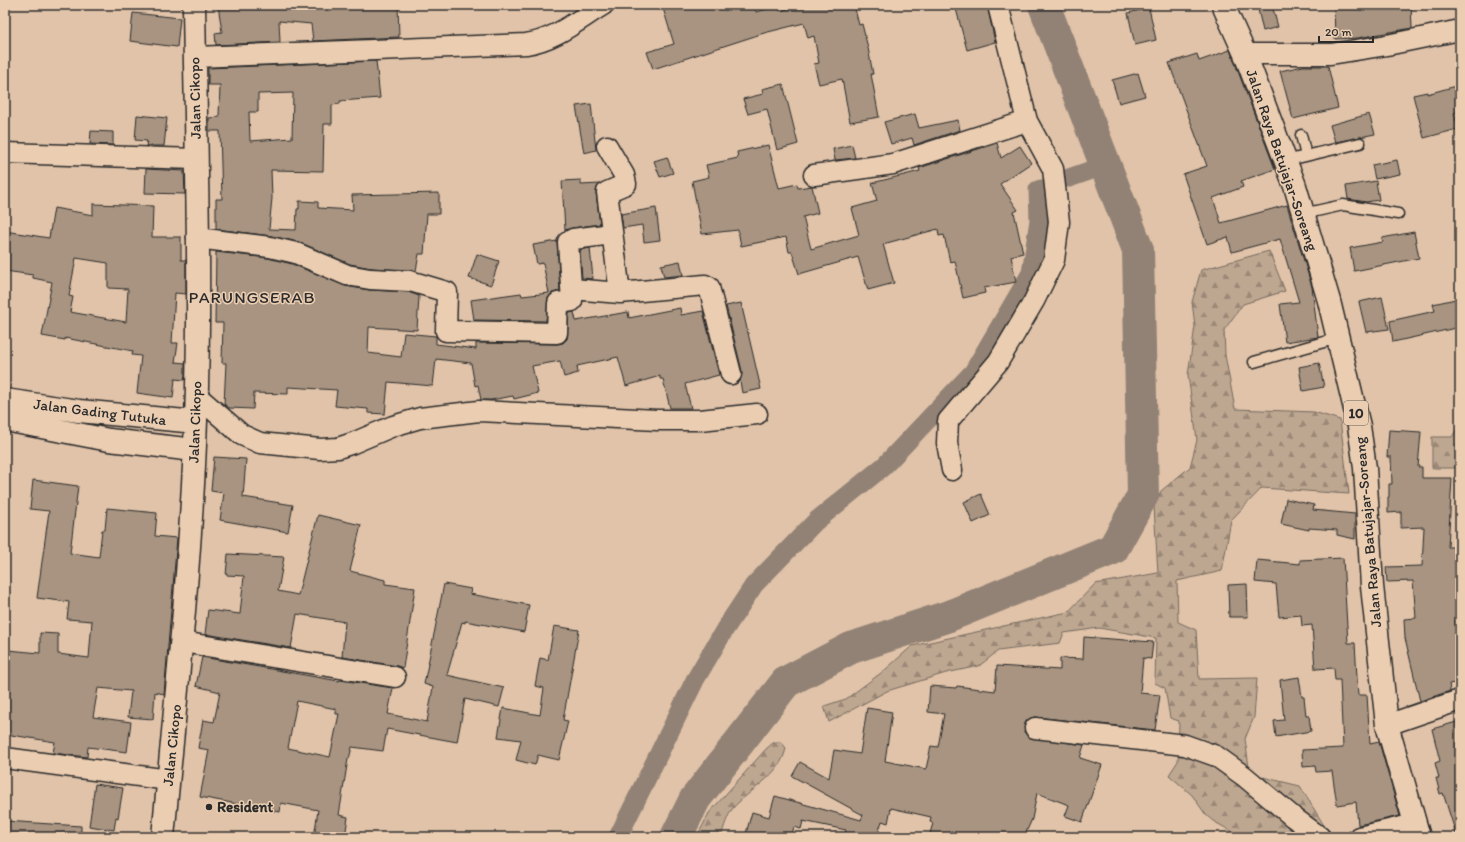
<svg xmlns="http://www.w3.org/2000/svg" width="1465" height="842" viewBox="0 0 1465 842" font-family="Itim,sans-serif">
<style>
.forest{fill:url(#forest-firs);stroke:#74695e}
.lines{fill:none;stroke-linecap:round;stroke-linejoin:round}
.canal{stroke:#928274;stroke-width:19}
.river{stroke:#928274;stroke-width:32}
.building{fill:#a89481;stroke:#2b2b2b;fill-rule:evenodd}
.service-casing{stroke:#2b2b2b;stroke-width:13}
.minor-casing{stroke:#2b2b2b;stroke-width:23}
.tertiary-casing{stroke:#2b2b2b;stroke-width:25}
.trunk-casing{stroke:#2b2b2b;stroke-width:25}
.service{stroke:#ebcdb1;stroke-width:10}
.minor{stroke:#ebcdb1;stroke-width:20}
.tertiary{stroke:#ebcdb1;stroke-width:22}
.trunk{stroke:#ebcdb1;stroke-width:22}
.poi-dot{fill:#2b2b2b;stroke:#ebcdb1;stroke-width:1.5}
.labels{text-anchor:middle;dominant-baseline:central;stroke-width:3;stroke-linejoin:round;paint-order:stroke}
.shield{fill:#ebcdb1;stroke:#655c53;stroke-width:1}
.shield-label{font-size:14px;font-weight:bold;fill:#2b2b2b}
.street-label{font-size:15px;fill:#2b2b2b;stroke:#ebcdb1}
.poi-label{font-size:15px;font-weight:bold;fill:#2b2b2b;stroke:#ebcdb1;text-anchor:start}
.quarter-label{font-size:17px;letter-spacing:1px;fill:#2b2b2b;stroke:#ebcdb1}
</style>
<defs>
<pattern id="forest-firs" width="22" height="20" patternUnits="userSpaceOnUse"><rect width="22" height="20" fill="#bea791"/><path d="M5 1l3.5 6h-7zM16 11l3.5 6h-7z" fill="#9b8877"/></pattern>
</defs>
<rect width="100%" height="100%" fill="#e0c3a9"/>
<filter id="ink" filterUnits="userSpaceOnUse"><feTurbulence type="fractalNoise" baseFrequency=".025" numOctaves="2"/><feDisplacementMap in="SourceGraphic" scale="8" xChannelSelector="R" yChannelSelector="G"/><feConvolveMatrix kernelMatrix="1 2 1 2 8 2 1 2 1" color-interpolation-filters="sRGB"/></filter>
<g filter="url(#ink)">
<path class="forest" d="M1269,251l16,40 -42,13 -19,26 1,25 10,54 79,3 26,8 9,74 -87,-6 -31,32 -9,51 -45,10 1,41 18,8 3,49 58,-1 -3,39 -9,22 5,35 50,12 28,46 -1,5h-85l-29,-16 -7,-6 -14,-20 -23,-20 9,-14 1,-40 -9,-3 -5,-30 -10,-5 1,-45 -57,-10 -35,5 -4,10 -62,8 -19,15 -33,7 -59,18 -58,31 -5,-16 22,-7 39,-29 27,-24 156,-34 27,-28 63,-11 -4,-67 7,-15 29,-24 7,-27 -9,-65 7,-49 -3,-24 9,-32z
M1457,429h3v75h-2v-36h-26v-31h20z
M781,742l5,6c-5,27 -36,41 -53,60 -6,8 -9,19 -12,29h-24l12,-24 57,-64 7,-6z"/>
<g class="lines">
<path class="canal" d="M1069,178l37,-13
M618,837l77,-157 30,-51 29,-44 62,-64 68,-55 89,-94 58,-99 8,-53 -1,-30 3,-1"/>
<path class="river" d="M676,837l19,-38 91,-117 65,-34 98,-32 164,-67 30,-54 -5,-245 -94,-245"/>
</g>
<path class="building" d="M218,5h180l1,32 -86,4 -2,-17 -32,-3 1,21 -64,3 -1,-12 7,-1z
M662,5h71l1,4 20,-4 2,7 22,-6 2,5 21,-6h53l5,20 3,-1 6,24 5,26h-2l8,43 -29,5 -8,-43 -23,5 -5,-20 5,-1 -5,-27 -6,2 -4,-15 -40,10 -111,36 -6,-17 27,-8z
M955,5h32l8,37 -28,8z
M1257,5h15l6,22 -15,4z
M1334,5h77l1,23 -54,10 -23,1z
M1149,8l7,32 -21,5 -7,-32z
M133,13l47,5 -3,29 -47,-6z
M1230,50l45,119 -34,12 2,6 -30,11 8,25 66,-18 25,82 6,50 -33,5 -5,-38 19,-2 -19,-63 -48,13 -4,-15 -21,7 -24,-70 24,-8 -38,-103 28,-9 2,7z
M376,61l4,37 -40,3v3l-8,1v19h-8l-1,47 -52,-1 1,28 -3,31 27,1 1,-21h2v-8l19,1v6l35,2 -1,-15 87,-2v21h-12l-3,40h-5l-3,17 -45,-3 -21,-4 -51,-22 -28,-6 -55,-7v-30h6l-2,-68h-11v-13l10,-1 1,-32h-12v-17zM293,93l-1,45 -42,3 -1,-29h9v-18z
M1303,66h25l10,42 -45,11 -13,-48z
M1138,73l7,23 -26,7 -7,-23z
M783,84l15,60 -21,6 -10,-41 -19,5 -5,-15 20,-5 -1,-5z
M1460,85v26l-6,2 4,16 -34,9 -11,-43 14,-3v2z
M591,104l5,46 -12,3 -8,-47z
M915,114l4,14 39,-8 2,10 -46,15 -2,-7 -21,6 -7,-22z
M1369,114l6,20 -40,8 -5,-17z
M137,115l30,3 -3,28h-18l1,-5 -12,-1z
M91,131l22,1v13l-23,-1z
M997,143l4,15 19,-12 11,17 -31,21 18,26 -4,2 9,41 -12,3 5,26 -32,6 1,5 -22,5 -8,-37 -5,1 -6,-27 -5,1 -1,-7 -55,15 11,39 -26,7 -10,-33 -59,17 -7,-22h-3l-3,-15 -45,9 -3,-16 -36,4 -10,-53 17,-4 -3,-12 32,-7 -1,-6 31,-7 11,43 18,-4 1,4 14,-2 6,27 -15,4 8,32 48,-14 -7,-27 25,-7 -5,-18 48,-12 -1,-3z
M852,145l3,13 -20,2 -2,-11z
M667,157l6,16 -13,4 -6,-16z
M1397,160l3,14 -25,5 -3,-14z
M146,169l38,2 1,23 -40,-1z
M581,180v5l19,-1 -3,3 -1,6 4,31 -28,4 -7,2 -3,-49z
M1376,181l3,19 -13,2 -18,-3 -2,-13z
M93,204l60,2 -1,31h29v23h5v34l-11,-1 -3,50h6l-3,19 10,1v14l-1,3 -9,-1 -2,19 -36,-5 4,-37 -9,-1 1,-4 -68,-13v2l-23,-4 10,-54 -19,-4v-3l-28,-4v-40l44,7 5,-30 39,7zM76,258l32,5v25l20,1 -2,33 -56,-10 3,-15 -4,-1z
M656,208l4,32 -16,2 -2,-17 -19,3 -2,-14z
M1414,232l5,26 -65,13 -4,-23 33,-6 -1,-4z
M557,241l3,50 -8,2 -4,5 -2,23 -72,-1 -3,-20 50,-7 1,3 27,-3 -6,-30 -6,1 -4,-19z
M590,248l3,31 -11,-1 -2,-28z
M216,252l52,6 24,6 53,22 24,4 39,2 11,4 -2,34 -48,-3 -1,26 33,4 3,-24 32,3v8l40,5v-6l81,1 6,-1 4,-4 2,-26 5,-1 2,9 52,-9 1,6 51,-10 1,7 22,-4 16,64 -34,9 6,24h-21l-7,-29h-3v-3l-34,10 -8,-29 -41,9 1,7 -14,4 -4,-16 -28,5 6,27 -24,6 -1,-3 -22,4h-10l-3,-15 -3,1 -4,-23 -35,-4 -3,27 -45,-4 -3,32 -17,-1v-4l-33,-3 2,-16 -49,-3v7l-34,-1 -1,16 -24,-1 -5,-4 2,-41h-4l1,-40h-8z
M477,254l22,7 -8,24 -22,-7z
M680,261l3,14 -19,2 -3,-12z
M1382,297l7,32 -23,3 -7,-30z
M1460,298v29l-67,15 -3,-21 45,-10 -2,-7z
M741,303l20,86 -19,4 -2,-12 2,-10 -16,-65z
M1319,363l5,24 -21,4 -4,-24z
M1389,430l32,2 -3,35h4v11h30l-4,69h9l-1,13h4v61h-5l5,37v24l-11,2 1,7 -30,10 -15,-63 -1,-19 12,-1 -3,-37 -26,1 -1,-15 36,-1 2,-39 -23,1v-16l-13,1v-16h1v-13h3l-1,-27h-4z
M214,457l32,2 -3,38 50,8 -5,27 -68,-12 4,-27 -13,-2z
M33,480l45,6 -8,67 29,4 3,-27h3l2,-22 50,5 -2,23 22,2 -13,156 -9,-2 -2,27 -25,-2 3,-26 -33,-3 -5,29 38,5 -4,30 -39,-5 -1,10 -34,-4 2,-11 -50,-8v-54l3,-30 32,3v-20l18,1v20l31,4 3,-37 -25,-2 2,-17 -32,-4 12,-87 -19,-2z
M981,494l9,21 -17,8 -9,-21z
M1286,499l28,6 -1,5 42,4v25l-18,-4v-5l-28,-2v2l-28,-6z
M318,515l43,10 -11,46 35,9v4l30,4 -12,80 -6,-2 -55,-9 3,-35 -48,-8 -6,34 -86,-14 3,-24 32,4 4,-38 -18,-1 2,-21 56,3 -6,34 20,4z
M1343,558l5,85h7l3,52h9l3,49 9,-2 21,74 -42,9 -2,-23 -19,3 -5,-34 -16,1 -1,-6 -12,1 -1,-17 41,-2 -3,-68h-5l-1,-12 -19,1 -3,-44 -10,1 -1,-11 -22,2 -3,-33 -21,-2 2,-22 43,4v-4z
M444,584l27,5 -1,5 59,11 -5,27 -59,-11v2l-3,-1 -15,53 57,13 -5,19 -34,-8 -8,43 -70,-13 -4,22 -31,-4 -3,12h-1l-9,56 9,2 -3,20h-31l4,-27 -37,-7 -1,9 -80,-15 9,-47 -11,-2 5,-28 11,2 6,-30 -24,-6 6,-29 137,24 1,-1 53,8 -5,26 39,8 6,-35 -9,-3zM297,701l39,8v5h3l-9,43 -42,-9z
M1247,584l1,33h-19l-1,-32z
M554,626l25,4 -16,90 5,1 -9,39 -21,-5 -3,10 -19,-5 5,-20 -23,-3 5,-29 37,7 4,-27 -9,-2 5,-28 8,2z
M1084,637l69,5 -2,17 -8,-1 -3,35 20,2 -5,35 -119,-13 -6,1 -4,4 -2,10 5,5 55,8 -4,13 22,7 -20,57 -17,-6 4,-11 -32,-12 -5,26 -8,18h-95l4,-14 -3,-1 1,-5 -40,-9 -3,15 -6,-2 -5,16h-33l2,-7 -43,-9 -2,8 -7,-2 -3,10h-46l7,-25 17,5 6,-21 86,24 2,-5 -71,-39 8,-14 29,16 5,-28 26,4 7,-46 25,4 -7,49 41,8 5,-23 7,1 6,-33 -16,-2 2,-26 26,2 1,-2 38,5 2,-25 63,4v-12l23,1z
M1299,677l3,20h2l2,19h3l2,15 -35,6 -2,-16 10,-1 -4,-40z
M1460,721v116h-3l-14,-44 -3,1 -4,-16h3l-4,-15 5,-2 -8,-32z
M95,784l28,4 -5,30 -2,-1 -2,13 -25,-4z
M5,821l76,5v11h-76z"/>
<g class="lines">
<g class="service-casing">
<path id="service" d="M1301,135l5,21
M1285,161l75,-18
M1303,214l40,-9 55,9
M1254,362l84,-24"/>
</g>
<g class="minor-casing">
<path id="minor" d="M1245,54h86l56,-9 73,-15
M195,57l331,-13c29,-4 52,-24 77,-39
M5,153l191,6
M814,175l79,-11 134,-43 -29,-116
M197,238l73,9 26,6 51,22 23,4 40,2 37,11 -1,39 111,2 1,-30 14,-2 -4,-59 5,-3 39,-5
M572,289l48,4 -13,-101 19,-8 -2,-9 -17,-29
M620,293l85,-8 4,2 22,87
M197,396l45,39 18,8 60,6 18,-1 15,-5 40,-17 27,-8 59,-7 178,9h43l57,-6
M952,470l-5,-27 1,-22 50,-59 36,-61 20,-41 5,-38 -6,-53 -26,-48
M182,642l213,35
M1387,725l73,-25
M1035,728l150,17 31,11 28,20 49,41 27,20
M5,758l164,22
M1359,837l56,-13"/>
</g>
<g class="tertiary-casing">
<path id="tertiary" d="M5,400l74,11 117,11
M5,420l104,20 85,10
M163,837c13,-139 28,-278 33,-417 5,-138 0,-277 -2,-415"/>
</g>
<g class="trunk-casing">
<path id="trunk" d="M1223,5l22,49 50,132 34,115 30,125 6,42 7,118 15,139 32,112"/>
</g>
<use href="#service" class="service"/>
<use href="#minor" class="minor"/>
<use href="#tertiary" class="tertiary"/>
<use href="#trunk" class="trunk"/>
</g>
</g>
<circle class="poi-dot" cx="209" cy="807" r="4"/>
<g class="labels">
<rect class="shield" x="1344" y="401" width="24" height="24" rx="3"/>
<g class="shield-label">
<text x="1356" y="413">10</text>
</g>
<g class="street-label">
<text transform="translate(195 98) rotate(-91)">Jalan Cikopo</text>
<text transform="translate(1282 160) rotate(71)">Jalan Raya Batujajar-Soreang</text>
<text transform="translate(100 412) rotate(7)">Jalan Gading Tutuka</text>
<text transform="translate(195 422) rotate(-88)">Jalan Cikopo</text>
<text transform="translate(1368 532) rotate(-95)">Jalan Raya Batujajar-Soreang</text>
<text transform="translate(172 745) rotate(-84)">Jalan Cikopo</text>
</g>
<g class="poi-label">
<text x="217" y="807">Resident</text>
</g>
<g class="quarter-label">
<text x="252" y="297">PARUNGSERAB</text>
</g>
</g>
<rect width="1465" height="842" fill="none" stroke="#ebcdb1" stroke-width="20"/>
<rect x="10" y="10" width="1445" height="822" fill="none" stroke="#2b2b2b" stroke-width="1.5" filter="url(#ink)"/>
<path d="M1319 36v6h54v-6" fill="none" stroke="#2b2b2b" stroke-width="2"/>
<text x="1325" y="36" font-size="12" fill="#2b2b2b" stroke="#ebcdb1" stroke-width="3" paint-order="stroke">20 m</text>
</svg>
